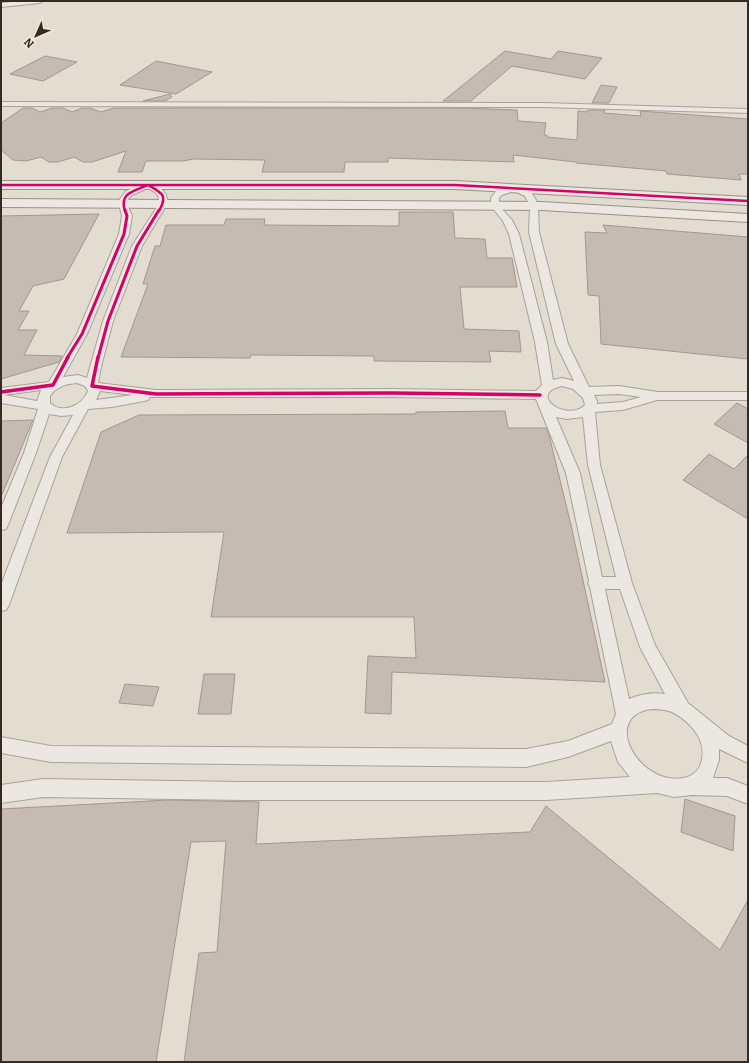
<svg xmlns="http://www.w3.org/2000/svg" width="749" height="1063" viewBox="0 0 749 1063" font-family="Bitter,serif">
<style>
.building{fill:#c6bbb2;stroke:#a29890}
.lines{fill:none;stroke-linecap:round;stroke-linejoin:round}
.street-casing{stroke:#a8a299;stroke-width:2}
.secondary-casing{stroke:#98918a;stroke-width:2}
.street{fill:#ebe8e1;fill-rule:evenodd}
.secondary{fill:#ebe8e1;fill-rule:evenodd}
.cycleway-far2-casing{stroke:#f2e9d8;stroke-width:4}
.cycleway-far1-casing{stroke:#f2e9d8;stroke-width:5}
.cycleway-casing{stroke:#f2e9d8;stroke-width:6}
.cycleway-far2{stroke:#d6006c;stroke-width:2.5}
.cycleway-far1{stroke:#d6006c;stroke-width:3}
.cycleway{stroke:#d6006c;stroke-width:3.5}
</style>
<rect width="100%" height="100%" fill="#e2dcd1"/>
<path class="building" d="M505,51l46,8 7,-8 44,7 -17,21 -73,-13 -41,35h-28z
M45,56l32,6 -34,19 -33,-7z
M156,61l56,11 -36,22 -56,-9z
M601,85l16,2 -8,16h-17z
M170,94l2,3 -7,4h-22z
M23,108h9l8,4 12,-4h11l9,4 10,-4h8l11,4 13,-4h348l55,2 1,11 28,2 -2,12h3v2l30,3 1,-29 9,1 1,-2h17l-1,3 37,3 -1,-5 108,8v55h-9l2,6 -74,-6 -1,-3 -90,-8v-1l-63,-7 1,7 -126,-4v4h-43l-1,10h-82l3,-12 -71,-1 -11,2h-37l-4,11h-24l8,-21 -34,11h-9l-9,-5 -16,5h-9l-8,-5 -15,4 -13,-1 -12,-10v-27z
M399,212h54l2,26 30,1 2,19h25l5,29h-57l4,42 55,2 2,21 -32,-1 2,11 -117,-1v-5l-123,-1 -1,3 -129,-1 27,-73h-5l12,-38h5l6,-21h58l2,-6h39l-1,6 135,1z
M99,214l-35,65 -31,7 -14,25h10l-11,19h19l-13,25 38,1 -3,6 -58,17v-163z
M603,225l145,12v122l-147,-15 -2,-48 -11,-1 -3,-63 22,1z
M737,403l11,6v34l-34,-19z
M505,411l3,17h38l3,7 22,90 34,157 -213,-10 -1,42 -26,-1 3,-57 48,2 -2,-41h-203l13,-85 -157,1 34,-101 38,-17 277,-1v-2z
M33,420l-32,77v-76z
M709,454l25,15 14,-14v64l-65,-39z
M204,674h31l-4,40h-33z
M125,684l34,3 -6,19 -34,-3z
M685,799l50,17 -2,35 -52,-19z
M168,800l91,2 -3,42 274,-12 16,-26 174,144 28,-50v162h-564l15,-109 18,-1 9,-111 -35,1 -35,220h-155v-253z"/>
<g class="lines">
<g class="street-casing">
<path id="street" d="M23,1h20l-3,2 -39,4v-4z
M1,102l542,1 205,6v4l-205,-6 -542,-1z
M148,182c11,4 21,10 19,22l-25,42 -29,75 -12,46 -3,16 58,7 236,-1 144,2 6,-6 -7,-43 -26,-108 -6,-13 -12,-15v-8l5,-7 18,-6 17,7 5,8 2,6 1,26 29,112 21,43 30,-1 39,6h90v8h-91l-34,10 -28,2 5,53 32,118 23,62 33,58 41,33 19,10v17l-29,-14v11l-6,18h14l21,8v18l-21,-8 -36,-1 -17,2 -17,-4 -111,7h-303l-200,-3 -42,6v-18l42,-6 200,3h303l84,-5 -12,-15 -7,-21 -43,16 -42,10 -475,-5 -50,-9v-16l50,9 475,3 42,-8 44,-17 4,-10 -26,-127 -2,-4 1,-2 -23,-108 -30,-74 -144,-2h-242l-2,3 -4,1 -32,6 -24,2 -26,48 -53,148 -3,5 -5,1v-26l49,-128 23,-42 -12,1 -12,-2 -13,39 -28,72 -2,4 -5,1v-22l23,-55 14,-44 -37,-6v-15l48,-6 28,-48 42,-100 3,-18 -3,-12 1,-5 6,-8zM148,188c8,5 12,6 11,16l-27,42 -29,75 -16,57 -9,-3 -15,2 24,-43 42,-100 3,-18 -5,-12 1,-5 4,-4zM514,191l11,5 5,10 -1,26 27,112 18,37 -12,-3 -9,2 -6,-38 -28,-108 -7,-14 -13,-14v-8l3,-3zM77,383l8,3 3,5c-5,14 -26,24 -38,12v-7c7,-10 16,-12 27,-13zM562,386l11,3 10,9 2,7c-18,18 -59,-11 -23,-19zM41,390l-4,11 -33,-6zM100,391l33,4 -37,5zM619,394l22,3 -18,5 -26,2v-3l-3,-6zM556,417l11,2 16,-2 5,48 28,112h-14l-22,-104zM605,589h15l20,58 25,47c-12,-2 -24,0 -36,5zM651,709c7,0 14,0 21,3 10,5 19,13 25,22 10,16 7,41 -14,44 -44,8 -83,-61 -32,-69z"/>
</g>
<g class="secondary-casing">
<path id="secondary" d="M1,181h454l293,16v8l-293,-16h-454z
M1,199l540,3 207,12v8l-207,-12 -540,-3z"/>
</g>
<use href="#street" class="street"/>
<use href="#secondary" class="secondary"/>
<g class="cycleway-far2-casing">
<path id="cycleway-far2" d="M1,185h454l293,16
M125,211c-6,-18 9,-20 23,-26 14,8 20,10 11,26"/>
</g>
<g class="cycleway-far1-casing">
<path id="cycleway-far1" d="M67,358l15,-24 42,-100 3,-18 -2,-6
M98,358l10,-37 29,-75 22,-36"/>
</g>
<g class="cycleway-casing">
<path id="cycleway" d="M98,357l-6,29 64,8 236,-1 148,2
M1,392l52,-7 15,-28"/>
</g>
<use href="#cycleway-far2" class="cycleway-far2"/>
<use href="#cycleway-far1" class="cycleway-far1"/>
<use href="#cycleway" class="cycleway"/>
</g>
<rect width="749" height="1063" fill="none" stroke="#372a22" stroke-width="4"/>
<g transform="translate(36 36) rotate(225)" stroke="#f2e9d8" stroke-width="3" paint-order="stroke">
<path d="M0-3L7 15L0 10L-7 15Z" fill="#372a22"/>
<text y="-6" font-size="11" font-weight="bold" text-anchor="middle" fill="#372a22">N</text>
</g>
</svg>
